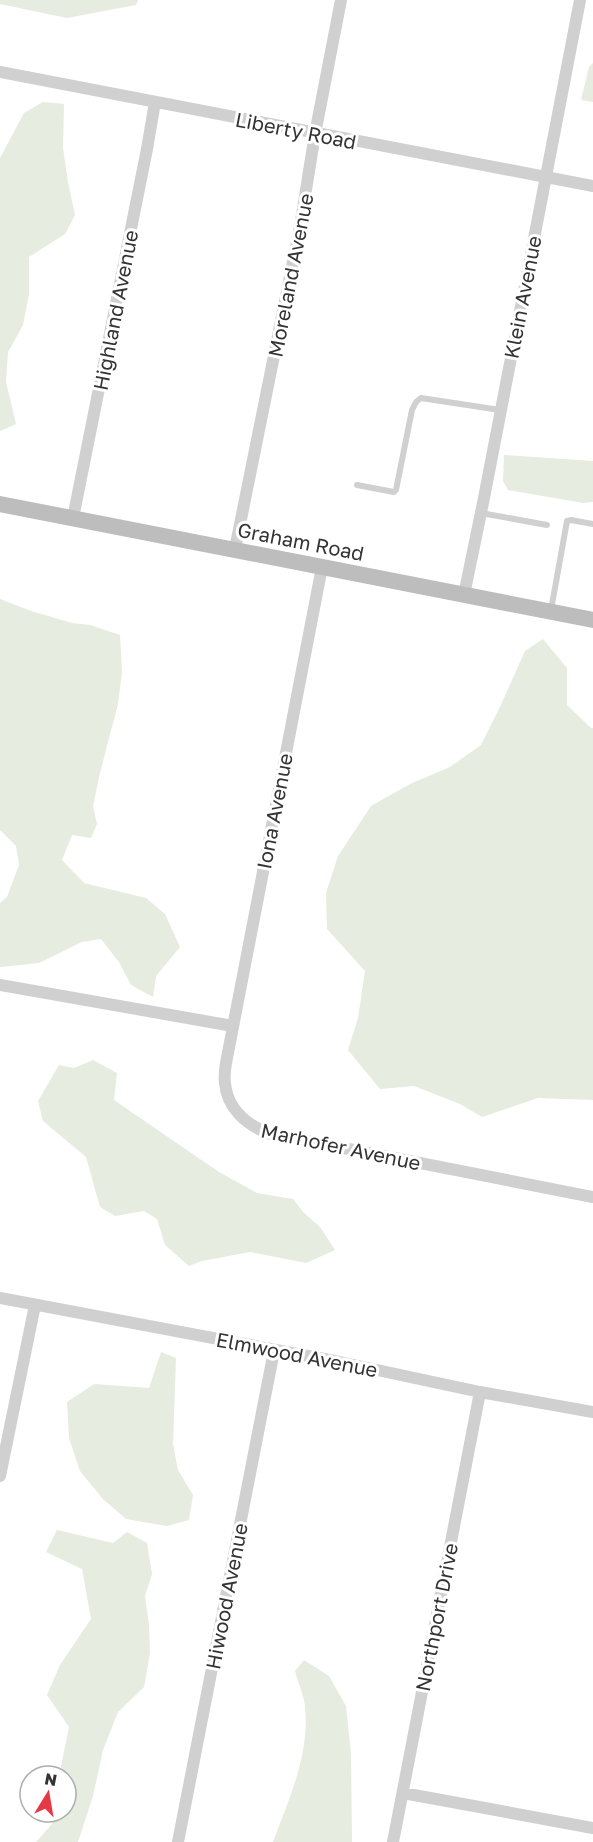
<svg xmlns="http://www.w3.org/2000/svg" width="593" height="1842" viewBox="0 0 593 1842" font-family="'Golos Text',sans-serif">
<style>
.green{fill:#e6ecdf}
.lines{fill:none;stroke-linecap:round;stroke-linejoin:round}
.service{stroke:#d0d0d0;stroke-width:6}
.minor{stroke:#d0d0d0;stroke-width:12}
.secondary{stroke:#bdbdbd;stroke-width:16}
.labels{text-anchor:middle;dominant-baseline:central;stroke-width:6;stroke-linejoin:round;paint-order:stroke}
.street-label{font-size:20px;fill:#333;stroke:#fff}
</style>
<rect width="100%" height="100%" fill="#fff"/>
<path class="green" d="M0,0h138l-2,5 -69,13 -67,-14z
M593,63v39l-12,-2 8,-33z
M43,102l21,2 -1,44 5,34 7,33 -10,19 -36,23v37l-6,31 -15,27 -2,30 10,42 -16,7v-273l24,-45z
M504,455l89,6v41l-10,1 -75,-13 -5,-9z
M0,599l31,12 41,12 18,2 30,10 2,37 -4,32 -18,69 -7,33 4,18 -6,14 -19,-3 -10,25 22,23 62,15 19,16 15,33 -24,29 -3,21 -22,-12 -12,-23 -18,-23 -19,3 -43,21 -39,4v-64l7,-6 12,-32 -3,-19 -16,-16z
M543,639l24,29v37l24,23h2v372l-55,-2 -56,19 -22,-13 -46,-18 -34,3 -32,-39 10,-32 7,-47 -38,-42 -1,-36 12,-37 33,-50 39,-22 40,-17 31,-22 18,-36 26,-58z
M93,1060l24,13 -3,27 105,72 38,21 36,6 10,13 17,15 15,23 -29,13 -56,-11 -48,9 -13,5 -24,-21 -8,-26 -13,-8 -29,5 -15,-9 -14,-50 -43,-36 -5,-20 21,-36 15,3z
M161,1352l15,6 -3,86 5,26 15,25 -4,25 -22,6 -41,-7 -23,-20 -23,-28 -11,-33 -2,-36 27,-18 55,4z
M57,1530l56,13 14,-11 20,11 5,31 -7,22 4,28 1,29 -6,34 -26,25 -15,38 -10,46 -15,46h-42l16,-18 2,-12h12v-36h-7l10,-49 -22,-32 13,-30 31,-46 -9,-50 -36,-17z
M304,1660l25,16 17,30 5,47 1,89h-79c16,-43 37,-88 32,-135 -1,-12 -7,-24 -10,-36z"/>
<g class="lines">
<path class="service" d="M357,485l37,7 2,-2 16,-80 4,-8 5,-4 79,12
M481,513l66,12
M551,610l16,-89 4,-1 22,4"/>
<path class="minor" d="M0,72l593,114
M73,518l74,-369 8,-47
M235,549l65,-322 15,-93 26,-134
M322,567l-96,496c-1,6 -2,13 -1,20 2,25 21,41 42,50l326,64
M464,595l20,-97 96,-498
M0,985l233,41
M0,1298l335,63 145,31 113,20
M0,1476l35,-171
M403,1793l190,35
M178,1842l96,-491
M393,1842l87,-450"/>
<path class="secondary" d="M0,504l593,116"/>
</g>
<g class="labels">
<g class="street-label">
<text transform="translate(296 130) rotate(11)">Liberty Road</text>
<text transform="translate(290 275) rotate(-79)">Moreland Avenue</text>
<text transform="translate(522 297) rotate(-79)">Klein Avenue</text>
<text transform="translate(115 310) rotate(-79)">Highland Avenue</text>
<text transform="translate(301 541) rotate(11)">Graham Road</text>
<text transform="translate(274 811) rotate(-79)">Iona Avenue</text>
<text transform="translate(341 1146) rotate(12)">Marhofer Avenue</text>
<text transform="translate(297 1354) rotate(11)">Elmwood Avenue</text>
<text transform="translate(226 1596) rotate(-79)">Hiwood Avenue</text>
<text transform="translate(436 1617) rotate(-79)">Northport Drive</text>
</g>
</g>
<g transform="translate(48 1794) rotate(11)"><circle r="28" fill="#ffffff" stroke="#adadad" stroke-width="1.5"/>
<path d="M0-4.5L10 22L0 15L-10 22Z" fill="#e63946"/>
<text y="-9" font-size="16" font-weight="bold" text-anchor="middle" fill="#333333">N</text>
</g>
</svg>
